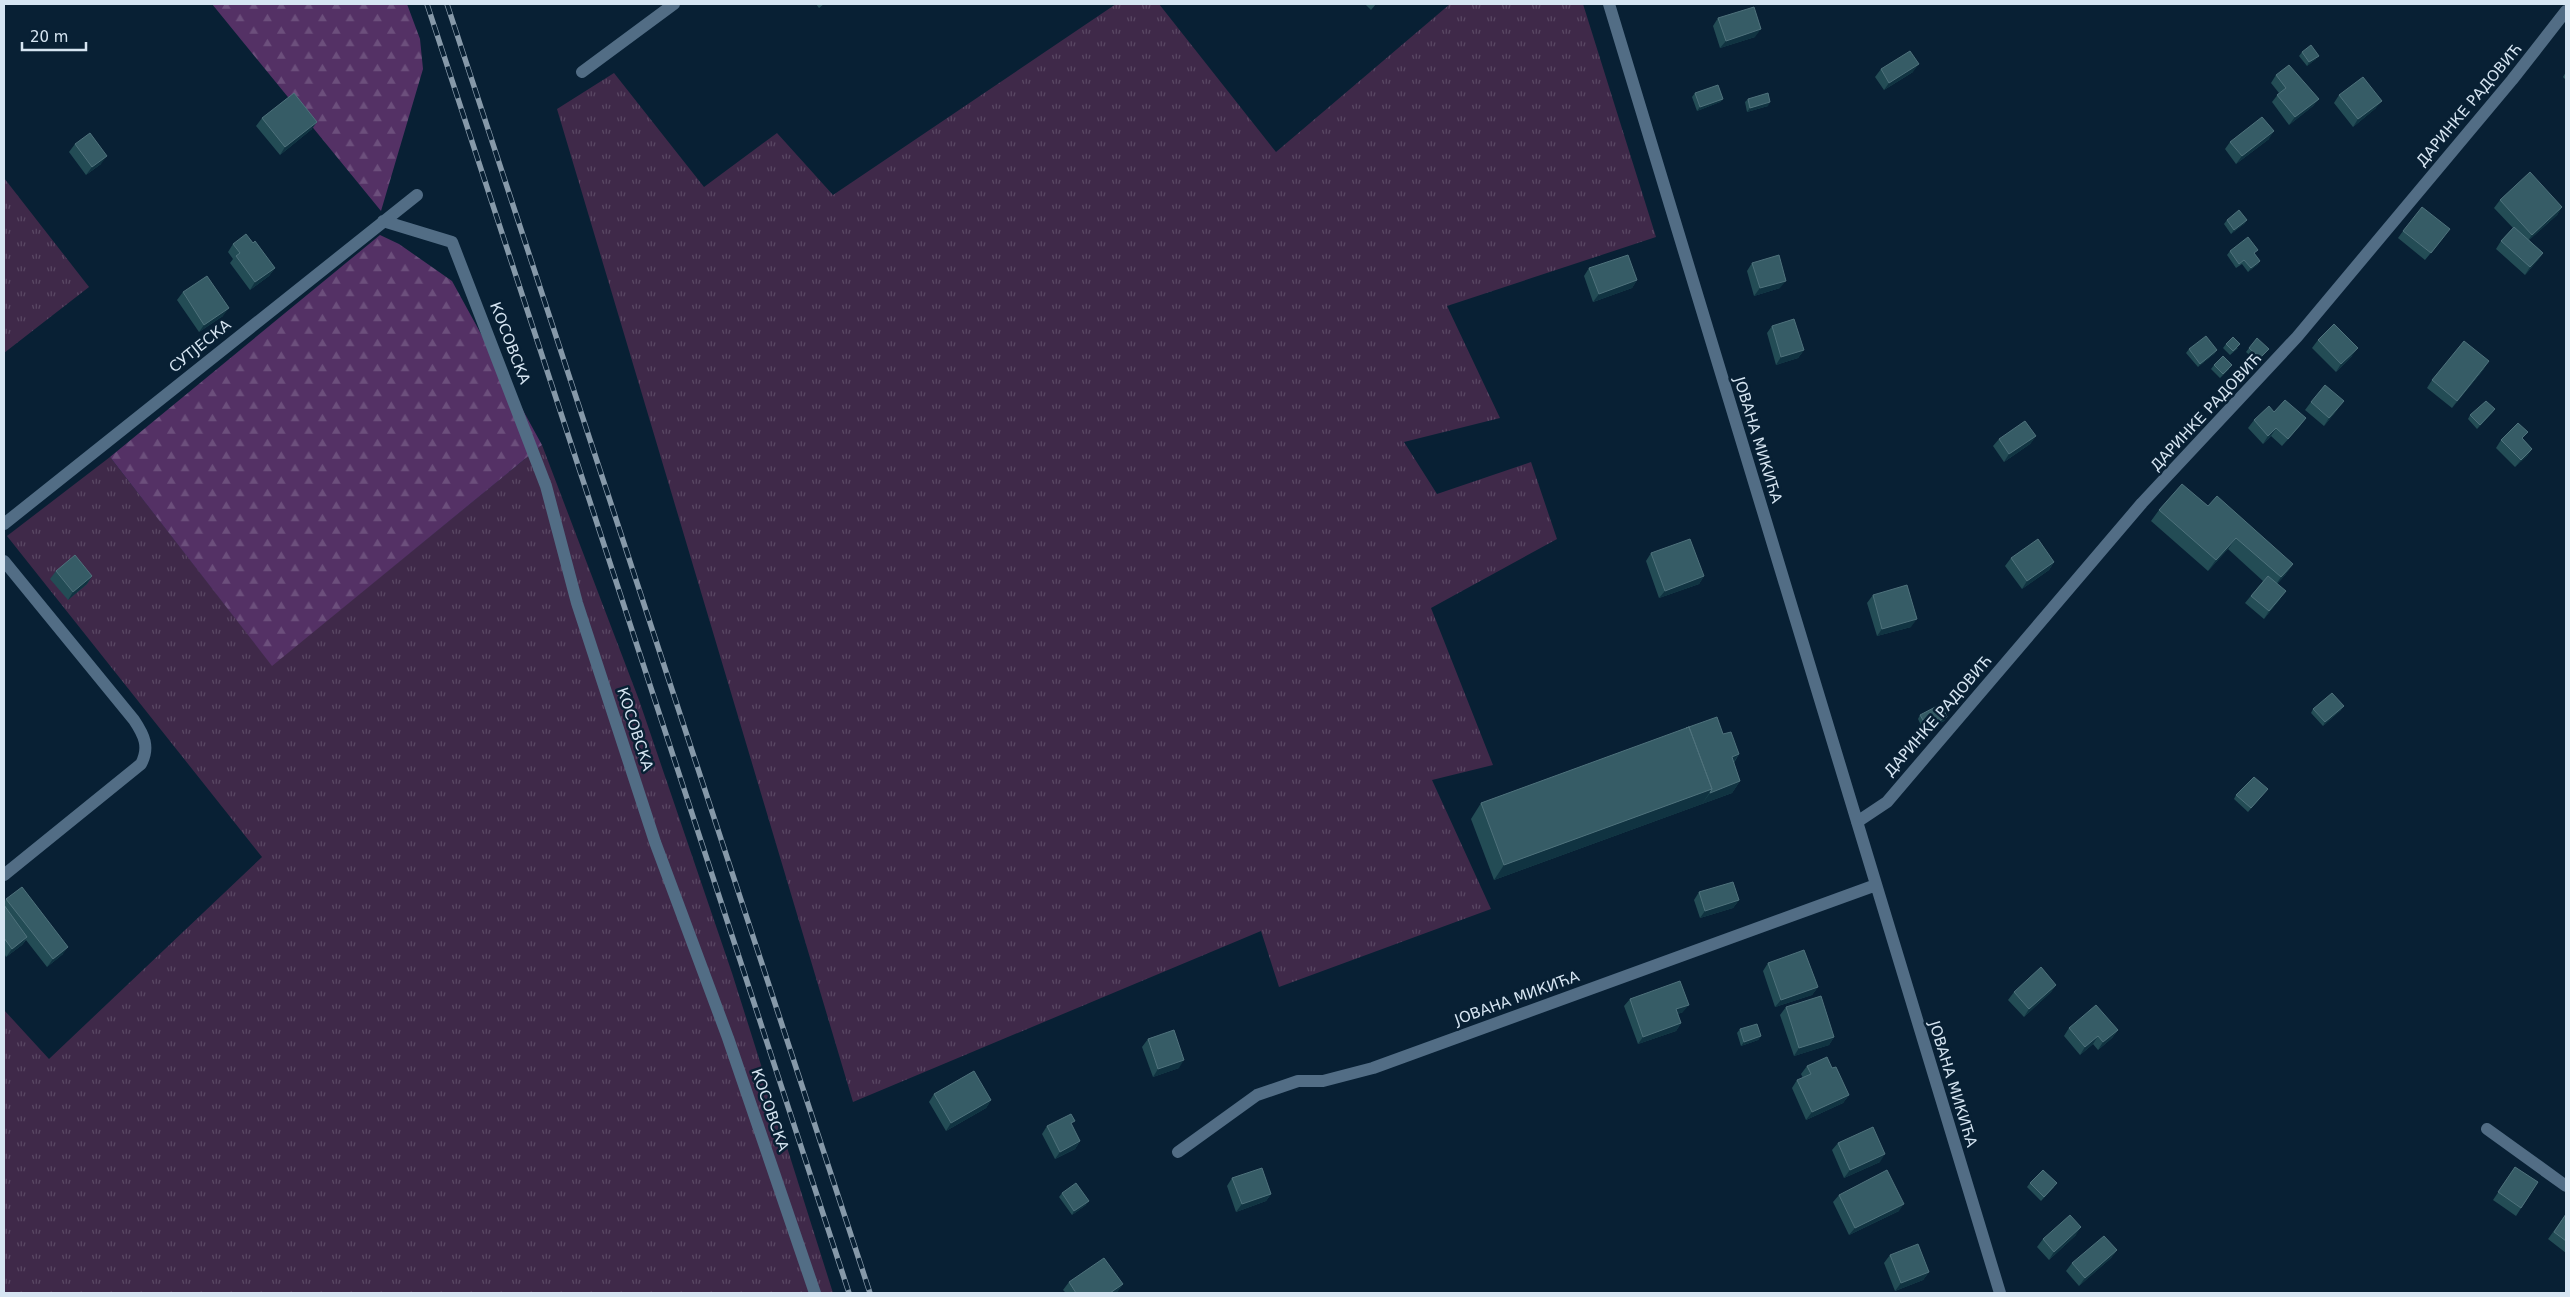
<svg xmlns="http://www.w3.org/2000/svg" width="2570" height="1297" viewBox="0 0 2570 1297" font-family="'DejaVu Sans',sans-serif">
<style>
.grass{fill:url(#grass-tufts)}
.forest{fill:url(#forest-firs)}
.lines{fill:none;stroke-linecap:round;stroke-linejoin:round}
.service{stroke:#526d85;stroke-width:12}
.minor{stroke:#526d85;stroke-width:12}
.rail-casing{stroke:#8699a9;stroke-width:5.5}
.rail{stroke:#082034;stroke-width:4;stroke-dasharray:11;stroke-linecap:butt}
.wall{fill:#234c55}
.shaded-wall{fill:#103341}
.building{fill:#365c66;stroke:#4f727c}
.labels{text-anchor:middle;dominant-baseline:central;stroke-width:5;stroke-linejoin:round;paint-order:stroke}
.street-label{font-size:15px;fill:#d6e5f2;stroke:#082034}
</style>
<defs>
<pattern id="grass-tufts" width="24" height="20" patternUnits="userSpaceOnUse" patternTransform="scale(1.25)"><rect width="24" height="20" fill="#3f2949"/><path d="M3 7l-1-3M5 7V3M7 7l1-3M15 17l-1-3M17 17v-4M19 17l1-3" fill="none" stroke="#5a4864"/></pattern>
<pattern id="forest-firs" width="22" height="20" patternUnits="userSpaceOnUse" patternTransform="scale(1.25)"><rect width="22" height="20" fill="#543165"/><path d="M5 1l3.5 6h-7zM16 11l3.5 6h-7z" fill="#6c4f7c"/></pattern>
</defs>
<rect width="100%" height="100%" fill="#082034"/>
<path class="grass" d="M1116,4h43l117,148 174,-148h133l73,233 -209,69 53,112 -96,24 33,52 94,-32 26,77 -126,69 62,157 -61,15 59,129 -212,78 -18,-56 -408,171 -296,-993 57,-36 90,114 73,-54 56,62z
M4,178l85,109 -85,66z
M542,445l97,255 93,273 101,320h-829v-283l45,49 213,-202 -255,-321 103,-79 162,208z"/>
<path class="forest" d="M212,4h195l13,35 3,30 -42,142z
M380,235l19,9 53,37 90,164 -270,221 -162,-209z"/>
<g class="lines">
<path class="service" d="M4,561l130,159c10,15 16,27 7,44l-137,111"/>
<path class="minor" d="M1609,4l391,1289
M582,72l92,-68
M383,221l69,21 94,244 31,117 78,239 73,196 87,255
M4,524l413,-329
M1857,822l30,-20 255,-299 155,-166 215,-257 54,-69
M2487,1129l79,57
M1178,1152l79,-57 41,-14h25l50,-13 503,-183"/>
<g class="rail-casing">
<path id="rail" d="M427,4l422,1289
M447,4l423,1289"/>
</g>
<use href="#rail" class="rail"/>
</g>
<path class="wall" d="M816,4h8l-5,4z
M1365,4h11l-5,6z
M1718,18l37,19 -35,11 -7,-22z
M2302,52l14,7 -9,7 -8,-10z
M1881,69l32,3 -29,18 -9,-13z
M2566,72v8l-3,-3z
M2276,75l43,24 -6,7 -24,19 -17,-23 7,-9 -8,-10z
M1695,93l28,6 -3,3 -23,9 -5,-14z
M2339,95l37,13 -23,19 -19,-24z
M1748,99l20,7 -21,6 -2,-10z
M262,118l50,11 -32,26 -24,-29z
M2269,139l-33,25 -11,-15 5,-7z
M75,144l26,20 -15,11 -17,-23z
M2500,200l62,7 -5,8 -28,25 14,13 -5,7 -13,15 -29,-26 5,-8 12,-13 -19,-20z
M2227,220h20l-3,4 -13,10 -7,-10z
M2403,231l41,6 -19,23 -27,-22z
M253,243l22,25 -6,8 -19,14 -20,-27 3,-4 -5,-7 5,-8z
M2230,251l25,3 5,7 -3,4 -9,7 -6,-8 -6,4 -9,-13z
M1752,263l28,25 -26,8 -7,-25z
M1589,268l48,12 -5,8 -39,14 -9,-26z
M183,292l40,24 -24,16 -22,-32z
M1772,326l32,24 -6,8 -22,7 -9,-32z
M2318,340l34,16 -16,16 -24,-24z
M2226,344l12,4 -8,7 -7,-7z
M2249,348l20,1 -12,13 -11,-10z
M2189,349l28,1 -3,4 -16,13 -12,-14z
M2214,365l15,4 -9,9 -9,-9z
M2484,369l-32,39 -25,-20 5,-8z
M2311,402l27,7 -14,17 -19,-16z
M2495,409l-3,4 -15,16 -9,-10 2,-4z
M2274,412l32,6 -6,8 -18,20 -11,-10 -8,8 -15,-16 6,-8z
M2036,436l-6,8 -26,18 -11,-16 6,-7z
M2523,439l9,10 -5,7 -12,11 -19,-19 5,-8z
M2208,506l85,58 -8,11 -8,9 3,15 -16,20 -19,-16 18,-22 -35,-32 -20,22 -57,-50 8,-11z
M1651,553l53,23 -5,8 -40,14 -13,-37z
M2011,558l43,4 -5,8 -27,19 -17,-23z
M56,571l36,5 -5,8 -19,16 -18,-21z
M1873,595l38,32 -34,9 -10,-33z
M2313,709l28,1 -18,16 -12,-13z
M1920,715l27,2 -3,4 -20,10 -6,-12z
M1723,734l16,20 -5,9 6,18 -8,12 -238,87 -23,-61 10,-16z
M2268,789l-20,23 -14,-13 2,-4z
M1699,892l40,8 -6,8 -33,10 -6,-18z
M6,899l57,55 -16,13 -21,-27 -4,5 -16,12 -2,-4v-50z
M1768,963l50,24 -6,8 -37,12 -12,-36z
M2056,985l-5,7 -27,25 -16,-17 6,-8z
M1630,999l53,13 -5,2 3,9 -5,8 -38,13 -14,-38z
M1786,1007l48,30 -5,8 -35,11 -14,-41z
M2069,1028l49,2 -6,8 -14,12 -5,-6 -13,11 -16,-19z
M1740,1029l21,7 -3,4 -17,6 -4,-13z
M1148,1039l31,29 -26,9 -11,-30z
M1807,1066l25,2 17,27 -6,8 -37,17 -14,-32 5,-8 6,-2 -2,-4z
M934,1094l57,6 -5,8 -40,23 -17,-29z
M1047,1126h25l8,15 -5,8 -20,10 -13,-25z
M1838,1143l42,19 -36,16 -12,-28z
M2515,1167l23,15 -22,34 -23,-16z
M1232,1178l39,16 -5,7 -30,11 -9,-26z
M2030,1183l24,4 -13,14 -14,-14z
M1062,1193l24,12 -14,10 -13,-18z
M1839,1195l60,16 -50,24 -16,-33z
M2566,1214v39l-18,-14z
M2076,1235l-27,25 -12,-13 6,-8z
M2117,1250l-6,8 -32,28 -13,-15 6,-8z
M1890,1255l39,17 -6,8 -28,11 -11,-28z
M1069,1282l54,2 -6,8 -1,1h-50l-3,-3z"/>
<path class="shaded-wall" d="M1761,29l-6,8 -35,11 6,-7z
M2319,56l-3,3 -9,7 2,-4z
M1919,64l-6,8 -29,18 5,-7z
M1723,99l-3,3 -23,9 3,-4z
M2319,99l-6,7 -24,19 6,-8z
M2382,101l-6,7 -23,19 5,-8z
M1770,102l-2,4 -21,6 3,-4z
M317,122l-5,7 -32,26 5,-8z
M2274,131l-5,8 -33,25 6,-8z
M107,156l-6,8 -15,11 6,-8z
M2562,207l-5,8 -31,28 6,-8z
M2247,220l-3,4 -13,10 3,-4z
M2543,253l-5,7 -13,15 5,-8z
M2260,261l-3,4 -9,7 3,-4z
M275,268l-6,8 -19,14 5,-8z
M1637,280l-5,8 -39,14 6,-8z
M1786,281l-6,7 -26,8 6,-8z
M229,308l-6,8 -24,16 5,-7z
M2358,348l-6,8 -16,16 5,-8z
M1804,350l-6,8 -22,7 5,-8z
M2217,350l-3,4 -16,13 2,-3z
M2489,361l-5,8 -32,39 5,-7z
M2344,401l-6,8 -14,17 5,-8z
M2495,409l-3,4 -15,16 3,-4z
M2276,428l-5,8 -8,8 5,-8z
M2036,436l-6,8 -26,18 5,-8z
M2532,449l-5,7 -12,11 6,-7z
M2236,538l-8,11 -20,22 8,-11z
M2054,562l-5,8 -27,19 5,-8z
M2293,564l-8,11 -12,14 8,-12z
M92,576l-5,8 -19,16 5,-8z
M1704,576l-5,8 -40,14 6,-7z
M2286,591l-6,8 -16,20 5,-8z
M1917,619l-6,8 -34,9 5,-7z
M2344,706l-3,4 -18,16 2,-4z
M1947,717l-3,4 -20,10 3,-4z
M1739,754l-8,12 1,-9z
M1740,781l-8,12 -30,11 8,-11z
M1712,789l-10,15 -208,76 10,-15z
M1739,900l-6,8 -33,10 5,-7z
M27,937l-5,8 -16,12 6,-8z
M68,947l-5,7 -16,13 6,-8z
M2056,985l-5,7 -27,25 5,-8z
M1818,987l-6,8 -37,12 6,-7z
M1689,1005l-6,7 -12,5 5,-8z
M1681,1023l-5,8 -38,13 5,-7z
M2118,1030l-6,8 -14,12 5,-8z
M1761,1036l-3,4 -17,6 3,-4z
M2098,1036l-5,8 -13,11 5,-8z
M1834,1037l-5,8 -35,11 5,-8z
M1184,1060l-5,8 -26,9 5,-8z
M1849,1095l-6,8 -37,17 6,-8z
M991,1100l-5,8 -40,23 5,-8z
M1080,1141l-5,8 -20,10 5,-7z
M1885,1154l-5,8 -36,16 6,-8z
M1271,1194l-5,7 -30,11 6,-8z
M1089,1201l-3,4 -14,10 2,-4z
M1904,1204l-5,7 -50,24 6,-7z
M2081,1227l-5,8 -27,25 5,-8z
M2117,1250l-6,8 -32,28 6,-8z
M1929,1272l-6,8 -28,11 6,-8z
M1123,1284l-6,8 -1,1h-6z"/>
<path class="building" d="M1754,7l7,22 -35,12 -8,-23z
M2311,45l8,11 -10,6 -7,-10z
M1910,51l9,13 -30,19 -8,-14z
M2289,65l30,34 -24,18 -18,-22 9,-7 -10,-13z
M2363,77l19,24 -24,18 -19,-24z
M1718,85l5,14 -23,8 -5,-14z
M294,93l23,29 -32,25 -23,-29z
M1768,93l2,9 -20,6 -2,-9z
M2262,117l12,14 -32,25 -12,-14z
M90,133l17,23 -15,11 -17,-23z
M2530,172l32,35 -30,28 -32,-35z
M2422,207l28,22 -19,24 -28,-22z
M2239,210l8,10 -13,10 -7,-10z
M2514,227l29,26 -13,14 -29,-26z
M246,234l7,9 2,-2 20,27 -20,14 -19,-26 4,-3 -7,-9z
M2248,237l10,13 -4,3 6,8 -9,7 -7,-8 -5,4 -9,-13z
M1628,255l9,25 -38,14 -10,-26z
M1779,255l7,26 -26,7 -8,-25z
M207,276l22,32 -25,17 -21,-33z
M1794,319l10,31 -23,7 -9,-31z
M2334,324l24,24 -17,16 -23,-24z
M2206,336l11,14 -17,14 -11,-15z
M2233,337l7,7 -7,7 -7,-7z
M2257,338l12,11 -9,9 -11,-10z
M2464,341l25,20 -32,40 -25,-21z
M2223,356l9,9 -9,9 -9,-9z
M2325,385l19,16 -15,17 -18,-16z
M2285,400l21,18 -18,21 -12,-11 -8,8 -14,-16 15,-14 5,6z
M2486,401l9,8 -15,16 -10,-10z
M2025,421l11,15 -27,18 -10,-15z
M2518,423l10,9 -6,6 10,11 -11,11 -20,-20z
M2182,484l26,22 9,-10 76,68 -12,13 -45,-39 -20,22 -57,-50z
M1690,539l14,37 -39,15 -14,-38z
M2038,539l16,23 -27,19 -16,-23z
M75,555l17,21 -19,16 -17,-21z
M2268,576l18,15 -17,20 -18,-15z
M1907,585l10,34 -35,10 -9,-34z
M2332,693l12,13 -19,16 -12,-13z
M1941,704l6,13 -20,10 -7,-12z
M1717,717l6,17 8,-2 8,22 -7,3 8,24 -30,12 2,-4 -23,-62 -3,1z
M1689,727l23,62 -208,76 -23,-62z
M2254,777l14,12 -17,19 -15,-13z
M1733,882l6,18 -34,11 -6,-19z
M22,887l46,60 -15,12 -47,-60z
M4,905l23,32 -15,12 -8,-11z
M1804,950l14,37 -37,13 -13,-37z
M2041,967l15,18 -27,24 -15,-17z
M1680,981l9,24 -13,4 5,14 -38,14 -13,-38z
M1821,996l13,41 -35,11 -13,-41z
M2096,1005l22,25 -15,12 -5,-6 -13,11 -16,-19z
M1757,1024l4,12 -17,6 -4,-13z
M1174,1030l10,30 -26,9 -10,-30z
M1827,1057l5,11 4,-1 13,28 -37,17 -15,-32 14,-6 -4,-8z
M974,1071l17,29 -40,23 -17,-29z
M1071,1114l4,7 -4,2 9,18 -20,11 -13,-26z
M1873,1127l12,27 -35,16 -12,-27z
M2515,1167l23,15 -17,26 -23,-16z
M1262,1168l9,26 -29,10 -10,-26z
M1887,1170l17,34 -49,24 -16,-33z
M2043,1170l14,13 -13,14 -14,-14z
M1076,1183l13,18 -15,10 -12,-18z
M2566,1214v27l-12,-9z
M2070,1215l11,12 -27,25 -11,-13z
M2104,1236l13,14 -32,28 -13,-15z
M1918,1244l11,28 -28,11 -11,-28z
M1104,1258l19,26 -13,9h-34l-7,-11z"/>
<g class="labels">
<g class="street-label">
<text transform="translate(2469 105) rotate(-50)">ДАРИНКЕ РАДОВИЋ</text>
<text transform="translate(510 343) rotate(69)">КОСОВСКА</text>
<text transform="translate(200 346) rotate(-39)">СУТЈЕСКА</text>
<text transform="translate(2206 412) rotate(-47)">ДАРИНКЕ РАДОВИЋ</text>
<text transform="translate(1758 440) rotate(73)">ЈОВАНА МИКИЋА</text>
<text transform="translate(1938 716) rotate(-49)">ДАРИНКЕ РАДОВИЋ</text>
<text transform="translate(635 729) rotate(72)">КОСОВСКА</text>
<text transform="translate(1517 998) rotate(-20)">ЈОВАНА МИКИЋА</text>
<text transform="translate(1953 1084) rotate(73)">ЈОВАНА МИКИЋА</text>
<text transform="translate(770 1110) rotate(71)">КОСОВСКА</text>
</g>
</g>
<rect width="2570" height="1297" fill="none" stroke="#d6e5f2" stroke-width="10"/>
<path d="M22 42v8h64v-8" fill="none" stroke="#d6e5f2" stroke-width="2.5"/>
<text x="30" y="42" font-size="15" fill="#d6e5f2" stroke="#082034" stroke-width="4" paint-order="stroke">20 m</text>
</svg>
